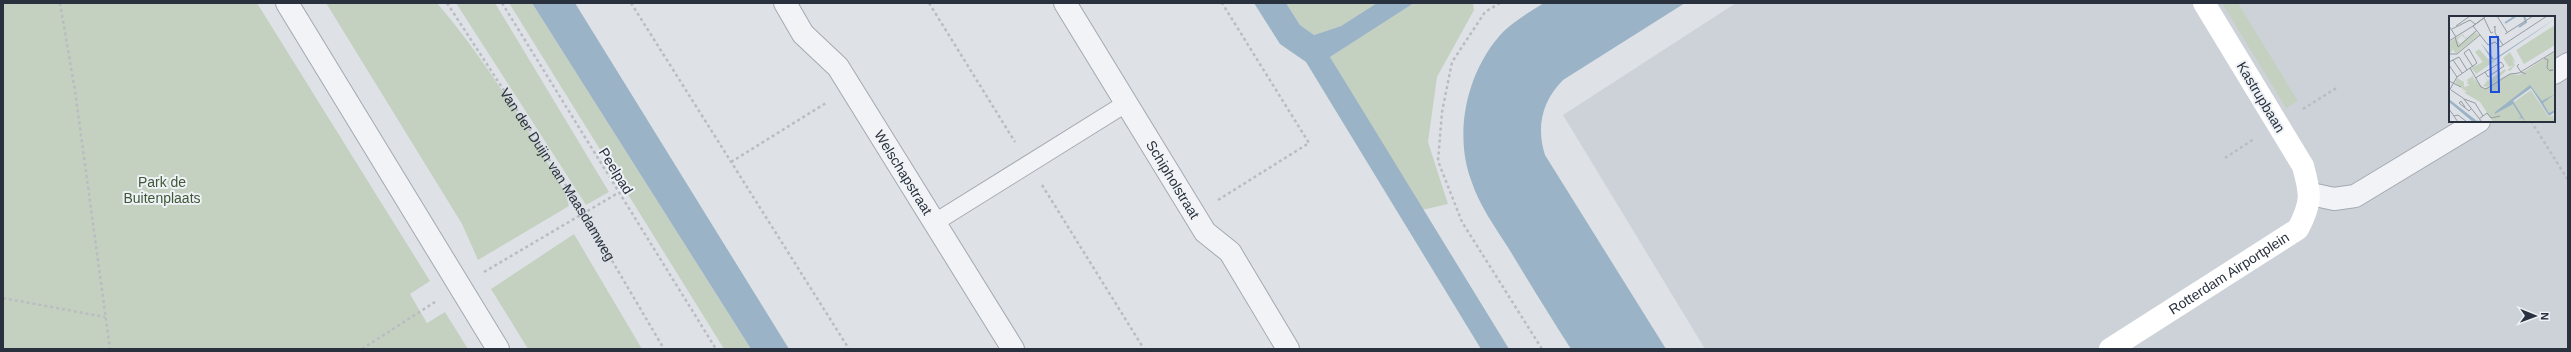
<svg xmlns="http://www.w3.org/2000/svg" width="2571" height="352" viewBox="0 0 2571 352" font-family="Helvetica,sans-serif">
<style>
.built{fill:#cdd2d9;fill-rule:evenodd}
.green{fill:#c5d1c0}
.water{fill:#9bb3c6}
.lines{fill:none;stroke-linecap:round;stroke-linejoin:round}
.service-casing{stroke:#a4a9b1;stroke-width:19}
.minor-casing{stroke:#a4a9b1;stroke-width:24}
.tertiary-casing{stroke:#a4a9b1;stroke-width:24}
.path{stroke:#b9bdc2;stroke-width:2.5;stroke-dasharray:3 3;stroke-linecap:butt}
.service{stroke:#f1f3f6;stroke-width:17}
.minor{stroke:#f1f3f6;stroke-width:22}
.tertiary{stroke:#f1f3f6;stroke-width:22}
.secondary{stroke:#fff;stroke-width:22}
.labels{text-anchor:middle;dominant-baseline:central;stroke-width:4;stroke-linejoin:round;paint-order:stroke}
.street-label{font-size:14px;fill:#28313d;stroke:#eef1f5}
.park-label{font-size:14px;fill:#3f5836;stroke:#eef1f5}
.inset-river{fill:none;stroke:#9bb3c6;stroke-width:2}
.inset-road{fill:none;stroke:#959ba3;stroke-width:1}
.view{fill:#1d4ed8;fill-opacity:0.15;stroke:#1d4ed8;stroke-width:2}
.inset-edge{fill:none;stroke:#28313d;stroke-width:2}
</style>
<rect width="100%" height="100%" fill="#dee2e7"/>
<path class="built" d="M1736,3h832v346h-863l-142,-234zM2450,17h104v104h-104z"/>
<path class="green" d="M3,3h254l173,278 -20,13 17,29 18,-11 23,37h-465z
M326,3h111c50,59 89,123 128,189l4,14 -91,54 -16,-36z
M456,3h39l114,189 -23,13z
M509,3h23l219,346h-27z
M1286,3h91l-36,23 -27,9 -14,-10z
M1414,3h59l1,7 -37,67 -9,65 20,62 -26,6 -92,-153z
M2222,3h16l60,98 -12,7z
M574,234l68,115h-114l-37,-60z"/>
<path class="water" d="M532,3h43l214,346h-38z
M1254,3h32l14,22 14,10 27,-9 36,-23h37l-84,54 179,292h-28l-175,-287 -26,-18z
M1544,3h141l-122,77c-21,21 -27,47 -18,75l121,194h-95c-21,-33 -42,-67 -62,-100 -14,-22 -30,-44 -38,-69 -18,-49 -3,-112 33,-149 12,-11 27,-20 40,-28z"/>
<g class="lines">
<g class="service-casing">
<path id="service" d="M934,223l191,-119"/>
</g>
<g class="minor-casing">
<g id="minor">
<path id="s2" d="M785,3l18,31 35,33 175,282"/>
<path id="s3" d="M1065,3l140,229 25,20 58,97"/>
<path d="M2554,73l14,-9"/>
<path d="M2311,194l23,5 21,-3 124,-75"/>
</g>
</g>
<g class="tertiary-casing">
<path id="tertiary" d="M287,3l211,346"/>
</g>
<g class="path">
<path d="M60,3l15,88 35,258"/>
<path id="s1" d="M447,3l137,210 80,136"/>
<path d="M502,3l214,346"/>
<path d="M631,3l218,346"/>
<path d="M929,3l86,139"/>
<path d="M1500,3l-15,9 -33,50 -10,50 -4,49 24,61 80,127"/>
<path d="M2303,109l35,-22"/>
<path d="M2531,121l37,59"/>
<path d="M2225,158l29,-19"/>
<path d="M731,162l95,-59"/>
<path d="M1042,185l102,164"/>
<path d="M1218,200l91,-57 -87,-140"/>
<path d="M484,272l134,-79"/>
<path d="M3,298l102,19"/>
<path d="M362,349l73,-47"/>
</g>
<use href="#service" class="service"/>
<use href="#minor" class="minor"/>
<use href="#tertiary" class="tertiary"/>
<path class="secondary" id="s4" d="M2110,349l188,-120c14,-27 13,-34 5,-63l-99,-163"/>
</g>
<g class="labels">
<g class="street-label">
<text transform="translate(2261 97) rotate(59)">Kastrupbaan</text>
<text transform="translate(616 171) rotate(58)">Peelpad</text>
<text stroke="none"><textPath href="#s2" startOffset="208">Welschapstraat</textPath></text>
<text stroke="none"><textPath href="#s1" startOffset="204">Van der Duijn van Maasdamweg</textPath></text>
<text stroke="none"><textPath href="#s3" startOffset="207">Schipholstraat</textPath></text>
<text stroke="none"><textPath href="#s4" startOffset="141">Rotterdam Airportplein</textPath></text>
</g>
<g class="park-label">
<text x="162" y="182">Park de<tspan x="162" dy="16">Buitenplaats</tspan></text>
</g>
</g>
<g transform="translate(2449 16)">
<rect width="106" height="106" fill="#dee2e7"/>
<path d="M106,9v20l-31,19 -8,-14zM26,16l4,3 -22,18 -3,-1v-3l-4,4 -1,-11 14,-8 2,4 5,-3 -5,4 -3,-4 -5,5 3,4zM30,33l10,11 6,1 -19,13 2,2 -7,-8 12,-6 -8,-10zM61,36l6,11 -4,-3 3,5 -5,6 -3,-1 7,-5 -5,2 -6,-9zM104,37h2v58l-5,3 -19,-26 -18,12 1,2 17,-12 18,27 4,-2 2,7h-62l-13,-20 -14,-8 -6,-7 5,5h2l-12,-9 2,-5 7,4v5l6,-2 -3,-1 1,-4 -3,1 8,-5 2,9 -1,-7 10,11 26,-15 9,1zM56,53l1,2 -10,9 14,-7 -23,14 -4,-1 4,-5 -4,-7 5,7z" fill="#c5d1c0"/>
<path d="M106,3l-60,41 -4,-1 -10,-16 13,16zM81,69l12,16 13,-7 -12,9 6,10 6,-3v2l-6,4 -18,-28 -18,13 13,21 -4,-4 -4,1 3,-2 -8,-13 -18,10v-2zM0,83l28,22 3,-1 -2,2h-5l-24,-20z" fill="#9bb3c6"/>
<path class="inset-river" d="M56,7l11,-7M70,11l7,-5 -2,-6"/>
<path class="inset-road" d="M48,0l10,16M36,1l-12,9 11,-8 7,15 2,-1M0,10l7,11M7,10l14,-10M45,12l1,-2v7l8,12M3,13l18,-9 5,4M56,18l28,-18M6,21l3,10 19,-17M0,25l24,-15 15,19 7,-3 5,5 47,-31M1,38h7l23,-19M95,42l4,2 -1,8 3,3 3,-1h-3M4,44l9,13M0,46l10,-5 8,13M70,48l-2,2 4,6 5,2M0,49l8,12M21,52l11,19 5,2 24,-15 9,-1 36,-22M27,62l1,-1 13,-8 11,-7 3,4 -16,11 -3,-5M0,65l12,6M2,74l12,8 19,24M0,75l8,-14 13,-9 7,-5 -8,-14 -5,4 9,14M15,83l11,4 8,13M16,91l-4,-6 -2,2 10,8 2,-2M0,93l9,13M5,100l4,-1 9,7M30,103l8,-6 4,5 9,-2"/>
<path class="view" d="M41,21h8l1,55h-8z"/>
<rect width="106" height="106" class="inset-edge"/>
</g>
<rect width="2571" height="352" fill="none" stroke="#28313d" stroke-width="8"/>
<g transform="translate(2535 316) rotate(91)" stroke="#eef1f5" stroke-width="3" paint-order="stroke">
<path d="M0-3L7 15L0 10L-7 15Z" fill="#28313d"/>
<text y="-6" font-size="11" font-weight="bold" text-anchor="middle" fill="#28313d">N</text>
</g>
</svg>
